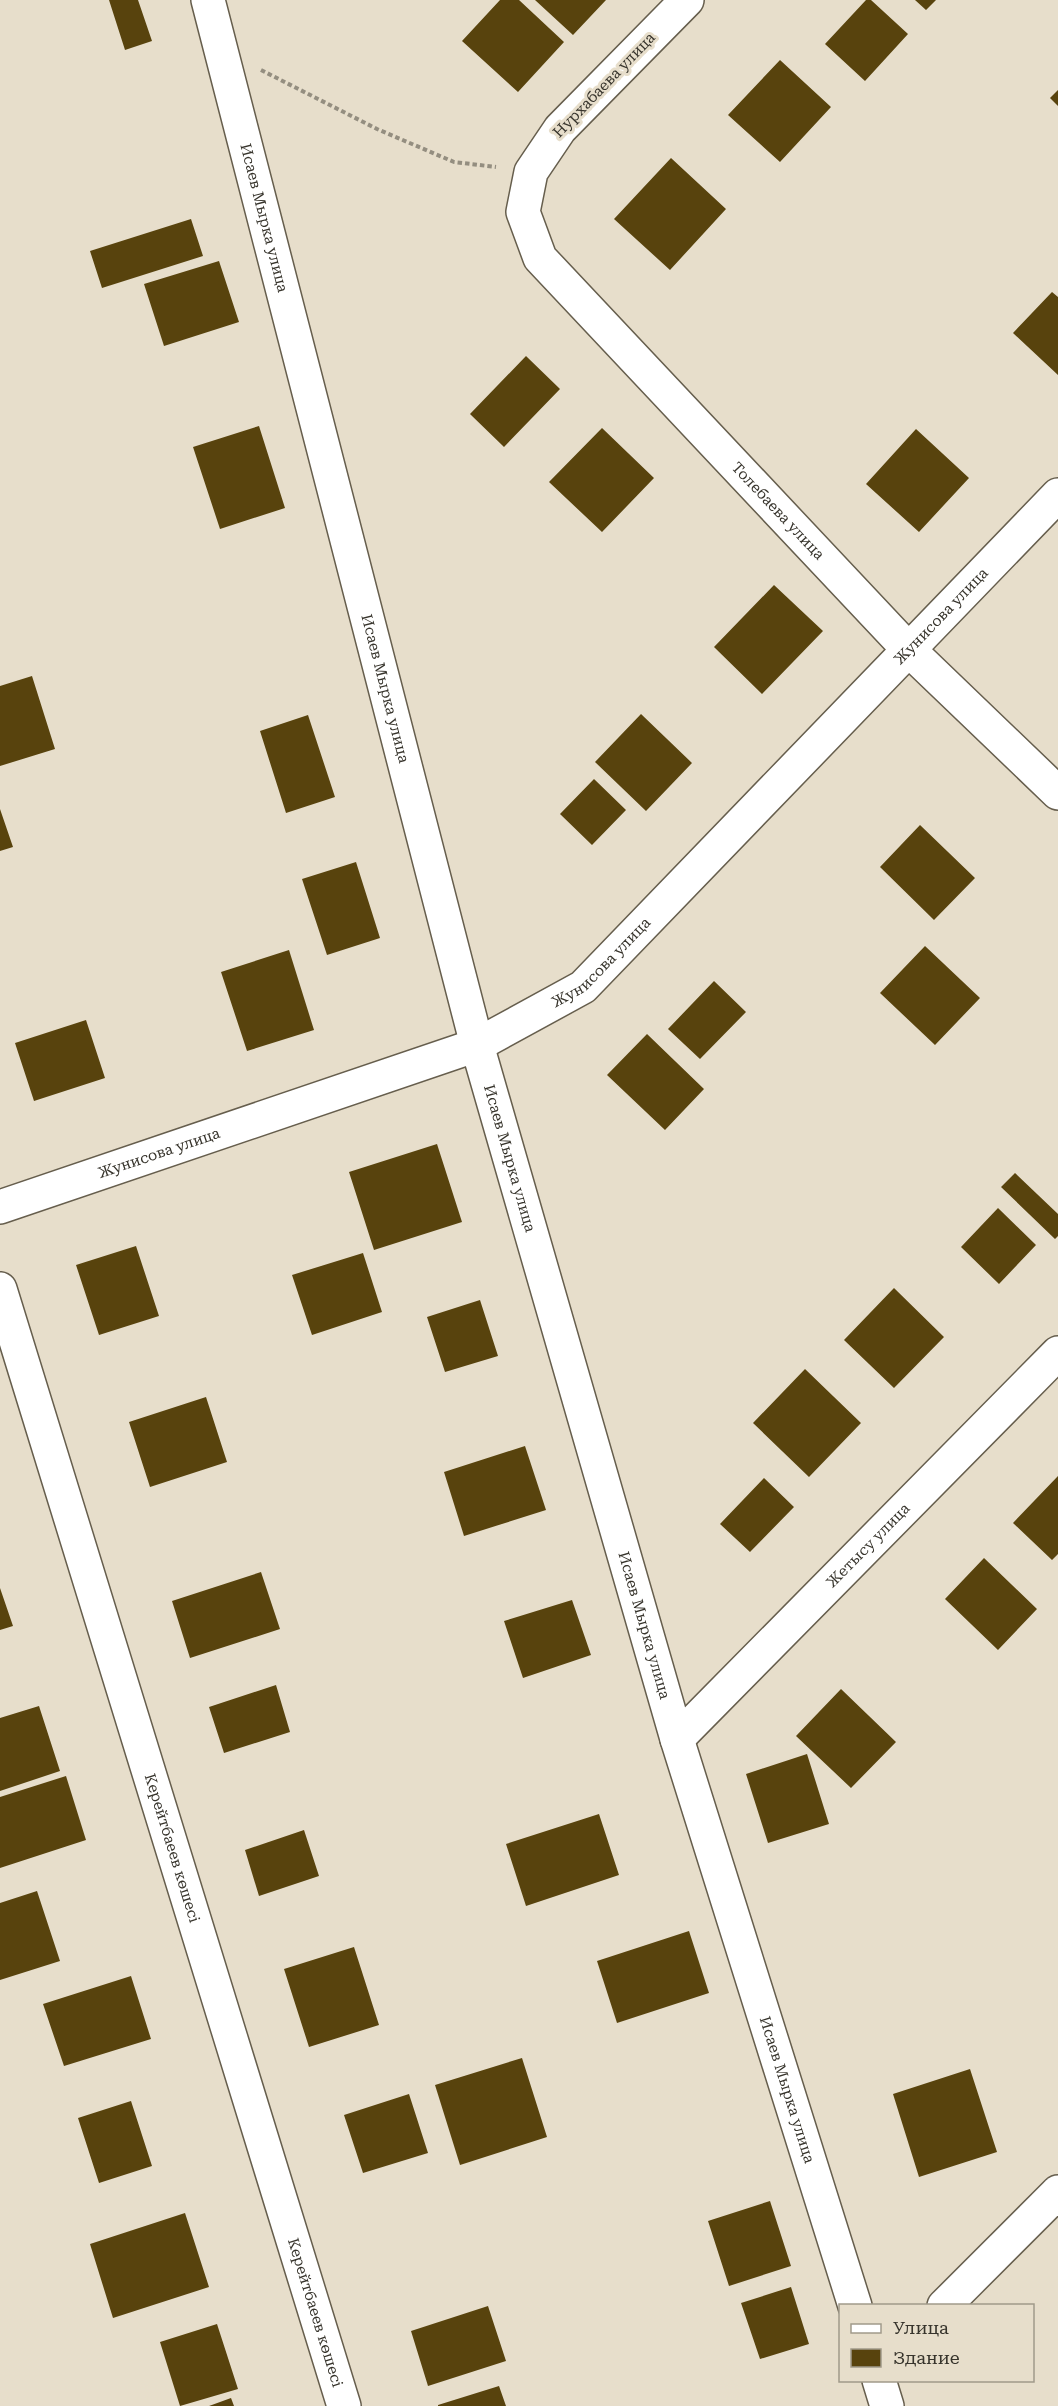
<svg xmlns="http://www.w3.org/2000/svg" width="1058" height="2406" viewBox="0 0 1058 2406" font-family="'Roboto Serif',serif">
<style>
.building{fill:#58430d}
.lines{fill:none;stroke-linecap:round;stroke-linejoin:round}
.minor-casing{stroke:#665e4d;stroke-width:36}
.path{stroke:#948e80;stroke-width:4;stroke-dasharray:4.5 3;stroke-linecap:butt}
.minor{stroke:#fff;stroke-width:33}
.labels{text-anchor:middle;dominant-baseline:central;stroke-width:6;stroke-linejoin:round;paint-order:stroke}
.street-label{font-size:15px;fill:#37342c;stroke:#e7decb}
</style>
<rect width="100%" height="100%" fill="#e7decb"/>
<path class="building" d="M109,0h29l14,41 -27,9z
M500,0h19l45,42 -46,50 -56,-51z
M535,0h71l-33,35z
M866,0h5l37,34 -43,47 -40,-37z
M915,0h21l-10,10z
M780,60l51,47 -51,55 -52,-47z
M1058,90v16l-8,-8z
M671,158l55,51 -56,61 -56,-51z
M191,219l12,37 -101,32 -12,-37z
M219,261l20,61 -75,24 -20,-62z
M1052,292l6,5v78l-45,-42z
M526,356l34,33 -56,58 -34,-33z
M259,426l26,82 -65,21 -27,-82z
M602,428l52,50 -52,54 -53,-50z
M916,429l53,49 -50,54 -53,-48z
M774,585l49,46 -61,63 -48,-47z
M32,676l23,73 -55,17v-80z
M641,714l51,49 -46,48 -51,-49z
M308,715l27,82 -49,16 -26,-82z
M594,779l32,31 -34,35 -32,-31z
M0,809l13,38 -13,4z
M920,825l55,53 -41,42 -54,-53z
M356,862l24,76 -53,17 -25,-76z
M925,946l55,52 -45,47 -55,-52z
M289,950l25,80 -67,21 -26,-79z
M714,981l32,31 -46,47 -32,-30z
M86,1020l19,58 -71,23 -19,-58z
M647,1034l57,55 -39,41 -58,-55z
M437,1144l25,78 -88,28 -25,-78z
M1015,1173l43,41v22l-3,3 -54,-52z
M998,1208l38,37 -37,39 -38,-37z
M136,1246l23,70 -60,19 -23,-70z
M363,1253l19,59 -70,23 -20,-60z
M894,1288l50,49 -50,51 -50,-48z
M480,1300l18,56 -53,16 -18,-55z
M805,1369l56,54 -52,54 -56,-54z
M206,1397l21,65 -77,25 -21,-65z
M525,1446l21,64 -82,26 -20,-64z
M1058,1476v78l-6,6 -39,-37z
M764,1478l30,29 -44,45 -30,-28z
M984,1558l53,51 -39,41 -53,-51z
M261,1572l19,57 -90,29 -18,-57z
M0,1588l13,38 -13,4z
M572,1600l19,55 -68,23 -19,-57z
M276,1685l14,47 -66,21 -15,-46z
M841,1689l55,53 -45,46 -55,-52z
M39,1706l21,65 -60,20v-73z
M807,1754l22,70 -61,19 -22,-69z
M66,1776l20,64 -86,28v-71z
M599,1814l20,61 -93,31 -20,-62z
M304,1830l15,46 -60,20 -14,-46z
M37,1891l23,70 -60,19v-77z
M689,1931l20,62 -92,30 -20,-62z
M354,1947l25,78 -70,22 -25,-78z
M131,1976l20,63 -87,27 -21,-62z
M522,2058l25,79 -87,28 -25,-80z
M970,2069l27,83 -78,25 -26,-83z
M409,2094l19,59 -65,20 -19,-58z
M131,2101l21,65 -53,17 -21,-65z
M770,2201l21,65 -62,20 -21,-65z
M185,2213l24,74 -96,31 -23,-74z
M791,2287l18,57 -49,15 -19,-56z
M488,2306l18,55 -78,25 -17,-55z
M217,2324l21,65 -58,17 -20,-64z
M499,2386l7,20h-68v-1z
M231,2398l3,8h-25z"/>
<g class="lines">
<g class="minor-casing">
<g id="minor">
<path id="s1" d="M208,0l269,1045 200,694 178,567"/>
<path id="s2" d="M687,0l-127,129 -29,43 -8,40 17,46 368,391 150,144"/>
<path id="s3" d="M0,1207l477,-162 106,-58 475,-492"/>
<path id="s4" d="M0,1289l344,1117"/>
<path id="s5" d="M677,1739l381,-386"/>
<path d="M944,2306l114,-114"/>
<path d="M879,2380l8,26"/>
</g>
</g>
<path class="path" d="M261,70l116,59 77,33 42,5"/>
<use href="#minor" class="minor"/>
</g>
<g class="labels">
<g class="street-label">
<text transform="translate(604 85) rotate(-46)">Нурхабаева улица</text>
<text stroke="none"><textPath href="#s1" startOffset="225">Исаев Мырка улица</textPath></text>
<text stroke="none"><textPath href="#s2" startOffset="670">Толебаева улица</textPath></text>
<text stroke="none"><textPath href="#s3" startOffset="1140">Жунисова улица</textPath></text>
<text stroke="none"><textPath href="#s1" startOffset="711">Исаев Мырка улица</textPath></text>
<text stroke="none"><textPath href="#s3" startOffset="654">Жунисова улица</textPath></text>
<text stroke="none"><textPath href="#s3" startOffset="168">Жунисова улица</textPath></text>
<text stroke="none"><textPath href="#s1" startOffset="1197">Исаев Мырка улица</textPath></text>
<text stroke="none"><textPath href="#s5" startOffset="272">Жетысу улица</textPath></text>
<text stroke="none"><textPath href="#s1" startOffset="1683">Исаев Мырка улица</textPath></text>
<text stroke="none"><textPath href="#s4" startOffset="585">Керейтбаеев көшесі</textPath></text>
<text stroke="none"><textPath href="#s1" startOffset="2169">Исаев Мырка улица</textPath></text>
<text stroke="none"><textPath href="#s4" startOffset="1071">Керейтбаеев көшесі</textPath></text>
</g>
</g>
<rect x="839" y="2304" width="195" height="78" fill="#e7decb" stroke="#a19a8b" stroke-width="1.5"/>
<rect x="851" y="2324" width="30" height="9" fill="#ffffff" stroke="#a19a8b" stroke-width="1.5"/>
<text x="893" y="2334" font-size="18" fill="#37342c">Улица</text>
<rect x="851" y="2349" width="30" height="18" fill="#58430d" stroke="#a19a8b" stroke-width="1.5"/>
<text x="893" y="2364" font-size="18" fill="#37342c">Здание</text>
</svg>
